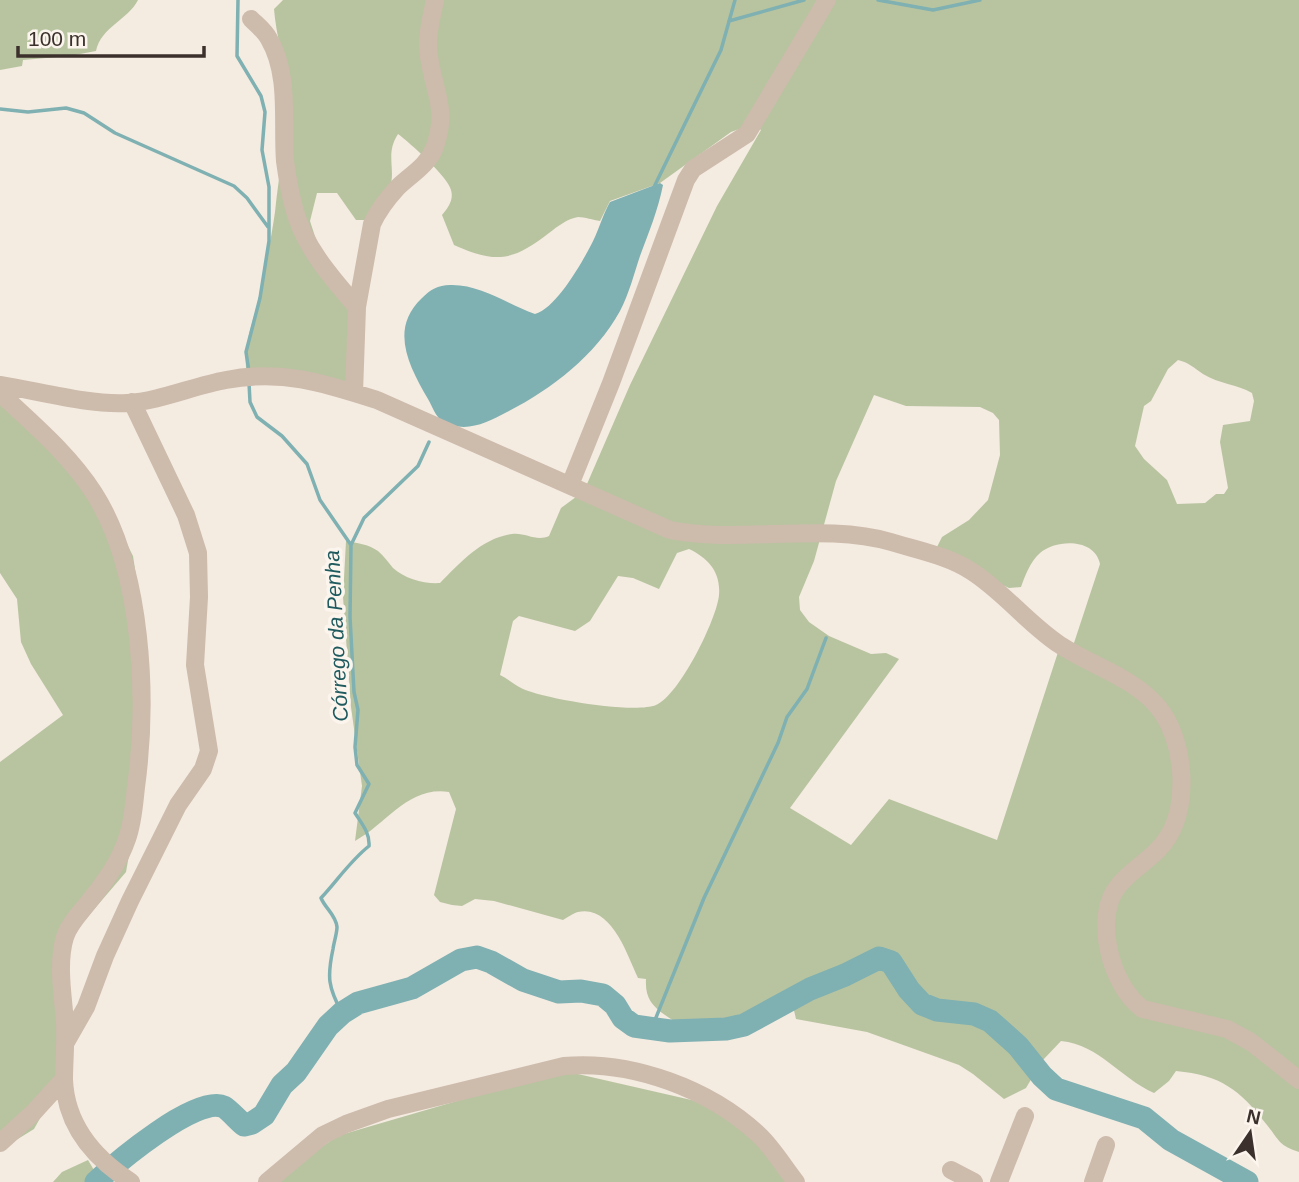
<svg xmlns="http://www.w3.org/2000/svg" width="1299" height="1182" viewBox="0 0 1299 1182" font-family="Arial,sans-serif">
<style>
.green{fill:#b8c4a0;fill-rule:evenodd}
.water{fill:#7fb0b2}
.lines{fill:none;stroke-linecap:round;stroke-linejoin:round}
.stream{stroke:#7fb0b2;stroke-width:3.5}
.river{stroke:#7fb0b2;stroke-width:23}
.minor{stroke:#cdbbac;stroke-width:18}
.labels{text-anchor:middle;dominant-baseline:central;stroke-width:7;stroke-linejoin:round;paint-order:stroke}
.water-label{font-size:21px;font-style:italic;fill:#1f5a5e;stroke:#fbf5ee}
</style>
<rect width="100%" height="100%" fill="#f4ebe1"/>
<path class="green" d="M0,0h138c-10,20 -37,27 -42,51l-27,5 -46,4 -1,6 -22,4z
M283,0h1016v1152c-21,-7 -19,-11 -32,-27 -27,-35 -46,-50 -91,-54l-7,10 -15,12c-34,-15 -54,-48 -93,-52l-19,20 -16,27 -22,11 -31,-25 -14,-9 -92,-33 -71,-13 -3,-13c-21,0 -28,9 -46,15 -7,3 -13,0 -21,1 -34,2 -27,17 -61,-7 -14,-10 -20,-18 -19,-36l-8,-1c-11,-23 -26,-73 -60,-66 -5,1 -11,6 -15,8l-69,-19 -19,-2 -13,7 -10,-1 -12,-3 -6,-7 22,-86 -7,-17c-41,-6 -61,31 -94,49l7,-55 -11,-79 -8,-110 3,-56c11,2 22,3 32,10 6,5 10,11 15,17 12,11 31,16 47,15 20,-20 42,-45 72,-49 13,-2 24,8 37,2l12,-28 19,-14 7,-10 43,-99 87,-179 44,-76 -8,-6 -22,8 -71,51 -50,18 -10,20c-7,-1 -15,-4 -22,-4 -11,2 -20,9 -29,16 -36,28 -53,31 -95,12l-12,-30c6,-7 12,-15 9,-25 -2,-12 -42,-48 -53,-56 -13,20 -2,34 -8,54 -3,11 -15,23 -23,32h-11l-19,-27h-20l-7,28 10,31 28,43 4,44 -3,53 -102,-17c-5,-29 6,-51 12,-78 6,-28 12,-57 16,-85 4,-40 13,-83 11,-124 -1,-26 -10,-52 -12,-79zM1178,360c12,3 16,8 25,14 16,10 34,10 49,19l2,8 -4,20 -27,4 -3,17 8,46 -4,6h-8l-11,9 -28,1 -10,-24 -23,-21 -9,-13 9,-40 7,-5 17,-32zM874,395l32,11 74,1 13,6 6,7 1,35 -12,45 -19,20 -27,17 -8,16 75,35 12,-1c4,-11 9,-25 19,-34 16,-14 55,-15 60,11l-28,85 -11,-6 -64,197 -108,-41 -38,46 -61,-37 109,-149 -13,-6 -15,1 -42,-18 -20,-14 -9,-12 -1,-13 15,-36 22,-80zM689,549c19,9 32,23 30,46 -2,24 -40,101 -63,110 -22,9 -110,-6 -133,-16 -8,-4 -15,-10 -23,-14l13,-54 6,-5 56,15 15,-10 28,-45 15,2 26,11 18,-36z
M0,383l101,110 32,63 12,78 1,125 -20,113 -54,63 -11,29 5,108 -32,57 -34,21v-388l63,-47 -32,-51 -10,-22 -4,-43 -17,-26z
M569,1072l175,40 54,70h-525l64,-46 209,-61z
M88,1160l13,22h-48l9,-10z"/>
<path class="water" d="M660,183l3,2c-5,25 -14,47 -23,71 -6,18 -11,38 -20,55 -25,45 -68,78 -113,101 -21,11 -42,22 -65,9 -6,-4 -10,-15 -14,-22 -19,-33 -39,-70 -6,-101 8,-8 16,-13 28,-13 30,-1 57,19 85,29 20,-5 45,-48 55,-67 8,-14 12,-31 20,-45z"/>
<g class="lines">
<path class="stream" d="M238,0l-1,56 24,40 4,16 -3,38 7,37v54l-9,57 -14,54 3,20
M878,0l55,10 47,-10
M729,21l75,-21
M0,109l28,3 38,-4 18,5 31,20 119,53 13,12 21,29
M654,187l67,-137 14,-50
M249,383l1,19 7,15 25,19 25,28 13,36 31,45 -1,72 4,75 4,18 -3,37 2,18 12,19 -14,29c7,11 15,20 14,33 -19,15 -32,35 -48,52 4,10 15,17 16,29 0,6 -3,15 -4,22 -6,28 -5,38 9,64
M351,545l13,-27 54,-52 11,-24
M651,1030l53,-132 74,-155 9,-26 20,-28 19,-51"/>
<path class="river" d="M96,1182c19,-18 101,-88 128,-75 4,2 15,14 20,18l8,-2 12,-8 18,-30 14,-13 32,-46 14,-13 16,-10 54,-15 49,-28 16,-3 14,5 32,18 36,12 22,-1 22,4 12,10 8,13 11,8 36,5 56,-2 18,-4 66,-36 35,-14 34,-17 12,4 18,28 13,14 15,6 37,4 16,7 28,25 24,30 14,13 88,29 27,22 76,42"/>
<path class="minor" d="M251,19c6,6 14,12 18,20 21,36 13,82 16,122 2,15 5,32 9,47 10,39 38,70 63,99
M0,385c39,6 87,20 127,18 33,-2 66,-17 99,-23 56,-11 98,3 151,20l293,130c70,14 154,-8 221,12 26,8 57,14 80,29 32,20 57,53 89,74 32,21 73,32 98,62 26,31 32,96 10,130 -12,20 -34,30 -49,48 -27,31 -8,102 24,124l84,20 24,13 48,38
M0,393c33,31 69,61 94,100 49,77 54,206 42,294 -2,18 -3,36 -9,52 -8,24 -23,44 -39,64 -8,10 -19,21 -23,34 -8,26 -2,59 0,85 1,20 -1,39 -1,58 2,46 30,78 67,102
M354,393l3,-86 15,-83c6,-13 15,-25 25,-36 12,-12 30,-22 37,-39 16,-42 -3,-61 -6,-101 -1,-16 4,-32 7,-48
M570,485l41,-102 75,-203 7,-11 54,-35 80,-134
M66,1042l20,-35 19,-51 25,-55 48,-96 25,-36 6,-18 -14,-86 4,-68 -1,-44 -12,-38 -54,-113
M0,1143l33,-30 31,-34
M951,1170l23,12
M267,1182l56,-47 23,-11 42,-15 176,-43c68,-6 146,23 195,69 14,13 25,32 37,47
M999,1182l26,-66
M1093,1182l13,-37"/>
</g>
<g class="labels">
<g class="water-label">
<text transform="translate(336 636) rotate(-93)">Córrego da Penha</text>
</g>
</g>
<g transform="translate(1250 1133) rotate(13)" stroke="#fbf5ee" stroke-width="5" paint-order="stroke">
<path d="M0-5L12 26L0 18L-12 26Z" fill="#3b302b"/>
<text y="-10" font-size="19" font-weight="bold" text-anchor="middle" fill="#3b302b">N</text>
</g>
<path d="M18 46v10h186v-10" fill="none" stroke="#3b302b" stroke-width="3.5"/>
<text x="28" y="46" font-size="21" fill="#3b302b" stroke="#fbf5ee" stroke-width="5" paint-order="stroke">100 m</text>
</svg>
